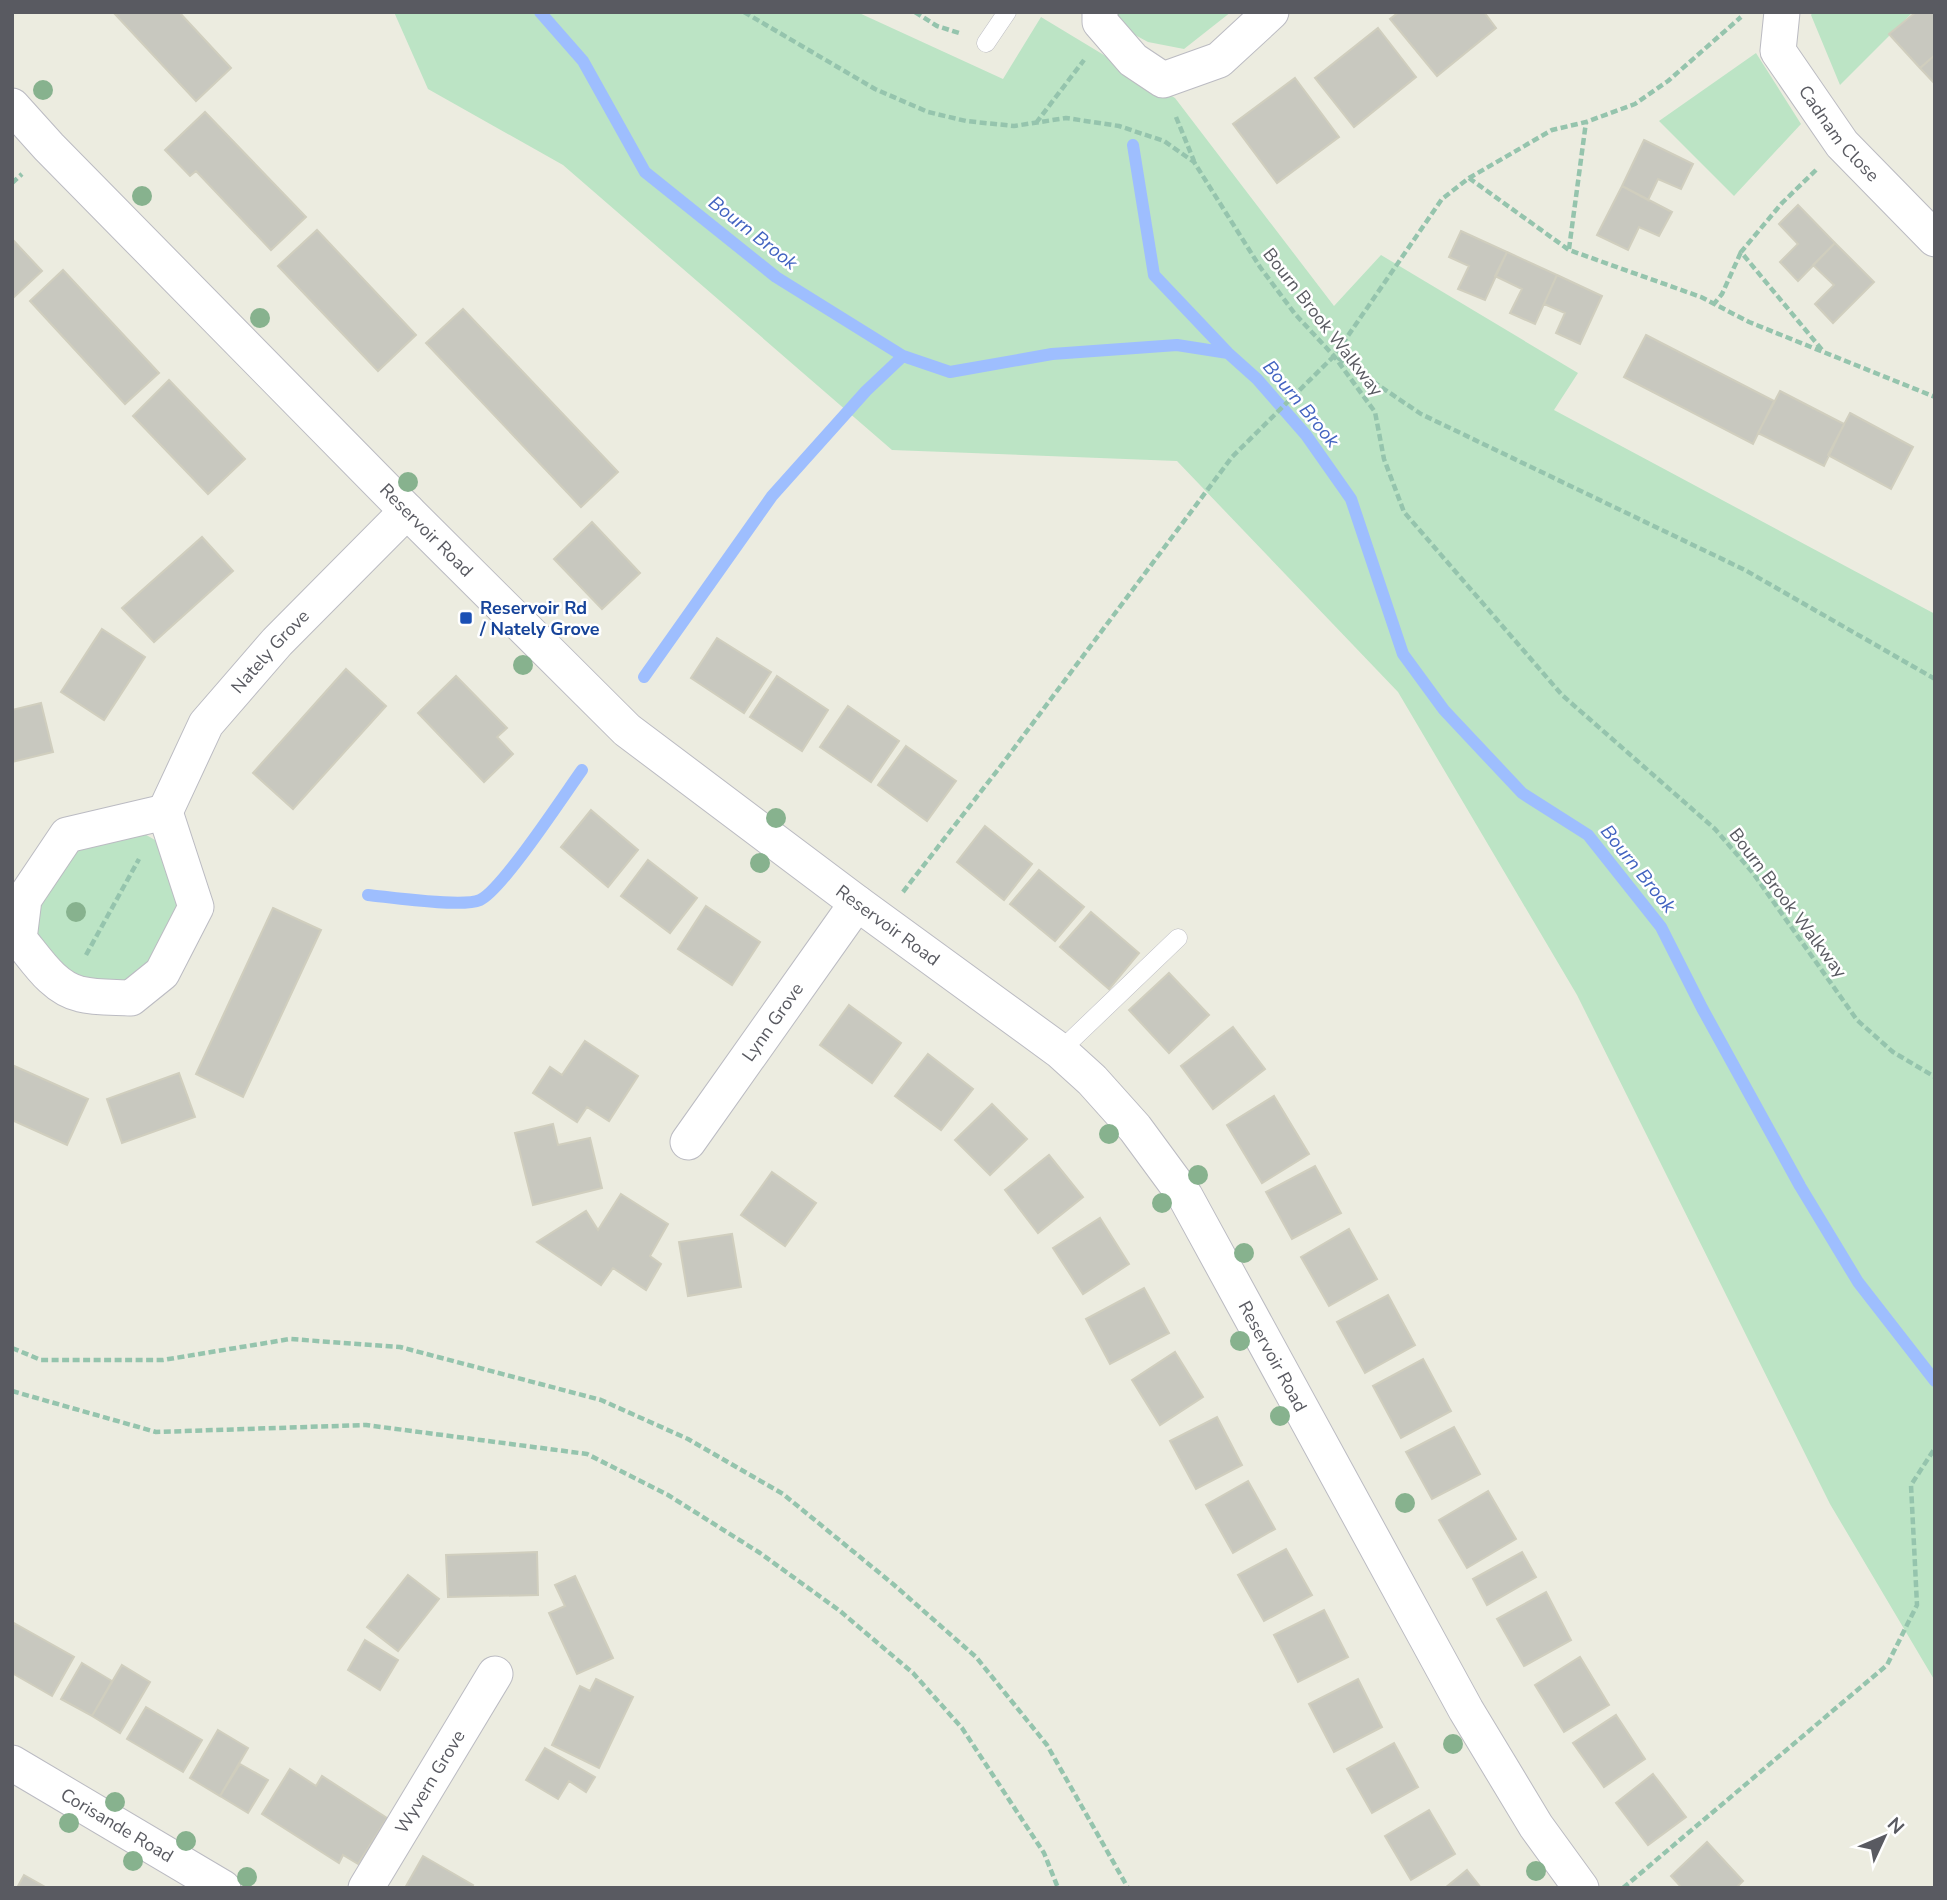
<svg xmlns="http://www.w3.org/2000/svg" width="1947" height="1900" viewBox="0 0 1947 1900" font-family="'Nunito Sans',sans-serif">
<style>
.green{fill:#bce4c5}
.lines{fill:none;stroke-linecap:round;stroke-linejoin:round}
.stream{stroke:#9ebefe;stroke-width:12}
.building{fill:#c8c8bf;stroke:#d0cebe;stroke-width:2}
.lane-casing{stroke:#bbbbc2;stroke-width:19}
.street-casing{stroke:#bbbbc2;stroke-width:37}
.path{stroke:#95c4ad;stroke-width:4.5;stroke-dasharray:7 3.5;stroke-linecap:butt}
.lane{stroke:#fff;stroke-width:18}
.street{stroke:#fff;stroke-width:35}
.tree{fill:#87b28e}
.transit-dot{fill:#1a4fb4;stroke:#fff;stroke-width:2.5}
.labels{text-anchor:middle;dominant-baseline:central;stroke-width:5;stroke-linejoin:round;paint-order:stroke}
.street-label{font-size:18px;fill:#595a61;stroke:#fff}
.transit-label{font-size:18px;font-weight:bold;fill:#164399;stroke:#fff;text-anchor:start}
.water-label{font-size:19px;font-style:italic;fill:#4263c0;stroke:#fff}
</style>
<rect width="100%" height="100%" fill="#ecece0"/>
<path class="green" d="M394,12h463l146,67 38,-62 134,81 159,208 47,-51 197,118 -24,37 381,204v1067l-105,-177 -253,-509 -179,-303 -221,-231 -285,-11 -329,-285 -135,-76z
M1116,12h115l-47,37 -36,-7 -26,-14z
M1813,12h100l-73,73 -29,-70z
M1756,53l45,71 -67,72 -75,-75z
M141,832l21,12 18,61 -28,58 -28,20 -38,-2 -22,-11 -28,-33 5,-33 37,-57z"/>
<g class="lines">
<path class="stream" d="M540,12l43,49 62,111 131,105 127,79 47,16 102,-18 125,-9 51,8
M1133,145l21,130 74,78 29,26 49,56 45,64 52,155 41,56 78,83 66,42 73,92 41,81 98,178 58,96 77,99
M644,677l128,-181 94,-105 37,-35
M368,895c21,2 94,13 112,5 22,-10 84,-105 102,-130"/>
</g>
<path class="building" d="M113,12h66l52,56 -35,33z
M1399,12h85l12,16 -59,48 -47,-57z
M1916,12h19v43l-15,13 -31,-34z
M1378,28l38,49 -62,50 -39,-49z
M1935,55v29l-15,-16z
M1295,78l44,59 -62,46 -44,-59z
M205,112l101,105 -35,33 -75,-79 -6,5 -25,-26z
M1644,140l49,24 -12,25 -23,-10 -10,21 -26,-14z
M1622,186l50,26 -13,24 -20,-9 -11,23 -31,-15z
M1798,205l37,38 -37,38 -18,-19 18,-18 -19,-20z
M317,230l99,105 -38,36 -100,-105z
M1461,231l46,21 -22,48 -27,-11 11,-23 -20,-9z
M12,239l30,32 -30,28z
M1835,243l39,39 -41,41 -18,-19 19,-19 -21,-20z
M1507,252l50,23 -22,49 -25,-11 12,-24 -27,-13z
M63,270l96,103 -34,31 -95,-103z
M1557,275l45,21 -22,48 -24,-11 9,-20 -21,-9z
M463,309l155,163 -37,35 -155,-164z
M1646,335l128,66 -21,43 -129,-67z
M169,380l76,79 -37,35 -75,-78z
M1780,391l64,33 -20,42 -66,-33z
M1850,413l63,34 -22,42 -63,-34z
M592,522l48,51 -38,36 -48,-50z
M202,537l31,34 -79,71 -32,-34z
M102,629l43,28 -41,63 -43,-28z
M717,638l54,34 -27,41 -53,-35z
M346,669l40,37 -93,103 -40,-36z
M456,676l51,52 -10,9 16,17 -29,28 -66,-69z
M777,676l51,34 -26,41 -52,-34z
M41,703l12,49 -41,10v-52z
M848,706l51,35 -28,41 -51,-35z
M906,746l50,35 -29,40 -49,-36z
M591,810l47,40 -30,37 -47,-40z
M985,826l47,38 -28,36 -47,-38z
M648,860l49,38 -27,35 -49,-37z
M1039,870l45,37 -29,34 -45,-37z
M706,906l54,36 -28,43 -54,-36z
M273,908l48,22 -78,167 -47,-23z
M1091,912l48,41 -30,36 -49,-42z
M1169,973l40,42 -40,38 -40,-43z
M849,1005l52,38 -29,40 -52,-38z
M1233,1027l32,42 -52,40 -32,-43z
M585,1041l53,35 -29,45 -22,-14 -10,15 -44,-29 17,-26 12,8z
M928,1054l45,35 -32,41 -46,-34z
M12,1065l76,34 -21,46 -55,-25z
M179,1073l16,44 -73,26 -15,-44z
M1274,1096l35,58 -47,29 -35,-58z
M992,1104l35,35 -37,36 -35,-35z
M553,1124l5,21 32,-7 12,50 -69,17 -18,-72z
M1049,1155l34,42 -45,36 -33,-43z
M1315,1166l26,47 -49,26 -26,-47z
M772,1172l44,31 -31,43 -44,-31z
M621,1194l47,30 -18,32 11,8 -15,26 -33,-22 -12,17 -64,-43 49,-31 12,19z
M1100,1218l29,46 -46,30 -30,-46z
M1349,1229l28,50 -48,27 -28,-49z
M732,1234l9,53 -53,9 -9,-54z
M1144,1288l25,45 -59,31 -24,-45z
M1388,1295l27,50 -50,28 -28,-51z
M1175,1352l28,45 -43,28 -28,-45z
M1423,1359l28,52 -50,27 -28,-52z
M1217,1417l25,48 -46,24 -26,-48z
M1454,1427l26,47 -48,25 -26,-47z
M1248,1481l27,48 -42,24 -27,-48z
M1488,1491l28,48 -49,29 -28,-48z
M1286,1549l26,46 -48,26 -26,-46z
M537,1552l1,43 -90,2 -2,-42z
M1522,1552l14,25 -49,28 -14,-26z
M408,1575l31,24 -41,52 -31,-24z
M575,1576l38,82 -36,16 -28,-61 16,-7 -10,-21z
M1546,1592l25,48 -47,26 -27,-47z
M1324,1610l24,47 -50,25 -24,-47z
M14,1623l60,34 -22,39 -40,-23v-47z
M365,1640l33,20 -18,30 -32,-20z
M1580,1657l29,48 -45,27 -29,-47z
M82,1663l30,18 -20,35 -31,-17z
M122,1665l28,17 -30,51 -28,-17z
M596,1679l37,18 -34,71 -47,-23 28,-59 10,5z
M1358,1679l24,48 -48,25 -25,-48z
M146,1707l56,33 -19,32 -56,-33z
M1616,1715l29,44 -41,28 -31,-44z
M218,1730l30,18 -28,48 -30,-18z
M1394,1743l24,44 -46,26 -25,-44z
M545,1748l50,29 -9,15 -17,-11 -11,18 -32,-19z
M240,1764l28,16 -20,33 -28,-17z
M290,1769l26,17 6,-10 65,42 -29,46 -15,-9 -4,8 -77,-49z
M1653,1774l33,43 -38,28 -32,-42z
M1429,1810l26,44 -44,26 -26,-44z
M1707,1842l36,39 -7,7h-54l-11,-12z
M423,1856l50,29 -2,3h-66z
M1467,1870l14,18h-36z
M24,1875l23,13h-30z"/>
<g class="lines">
<g class="lane-casing">
<path id="lane" d="M986,43l21,-31
M1060,1051l118,-113"/>
</g>
<g class="street-casing">
<g id="street">
<path d="M1100,12v10l33,38 30,20 56,-20 52,-48"/>
<path id="s1" d="M1782,12l-4,39 64,93 93,95"/>
<path id="s2" d="M12,106l37,41 358,364 220,219 230,173 203,148 32,29 43,48 50,68 281,514 70,116 45,62"/>
<path d="M165,812l31,95 -34,66 -31,25c-17,-1 -35,0 -51,-4 -27,-6 -44,-35 -61,-55l5,-40 43,-64z"/>
<path id="s3" d="M165,812l41,-88 71,-82 130,-131"/>
<path id="s4" d="M688,1142l169,-239"/>
<path id="s5" d="M12,1763l211,125"/>
<path id="s6" d="M366,1888l129,-214"/>
</g>
</g>
<path class="path" d="M744,12l131,77 53,23 38,9 48,5 52,-8 53,8 45,15 30,21 66,105 35,47 39,42 41,56 9,47 20,53 158,183 153,134 38,44 104,147 36,32 42,25
M915,12l22,14 22,7
M1176,117l18,44
M1036,123l48,-63
M1816,170l-34,33 -41,49 82,99
M1469,178l100,72 132,47 48,25 186,75
M12,183l10,-9
M1569,249l17,-127
M1713,305l9,-11 19,-42
M1338,358l83,56 324,156 190,109
M903,892l97,-125 232,-310 102,-101 108,-157 27,-21 83,-48 34,-8 49,-18 33,-23 73,-64
M86,955l53,-96
M12,1348l29,12h122l127,-21 110,8 201,53 87,39 95,55 110,90 83,73 71,88 81,143
M12,1391l144,41 210,-7 221,29 81,41 92,58 80,58 73,62 49,55 82,125 14,35
M1623,1888l264,-223 30,-60 -6,-120 24,-37"/>
<use href="#lane" class="lane"/>
<use href="#street" class="street"/>
</g>
<g class="tree">
<circle cx="43" cy="90" r="10"/>
<circle cx="142" cy="196" r="10"/>
<circle cx="260" cy="318" r="10"/>
<circle cx="408" cy="482" r="10"/>
<circle cx="523" cy="665" r="10"/>
<circle cx="776" cy="818" r="10"/>
<circle cx="760" cy="863" r="10"/>
<circle cx="76" cy="912" r="10"/>
<circle cx="1109" cy="1134" r="10"/>
<circle cx="1198" cy="1175" r="10"/>
<circle cx="1162" cy="1203" r="10"/>
<circle cx="1244" cy="1253" r="10"/>
<circle cx="1240" cy="1341" r="10"/>
<circle cx="1280" cy="1416" r="10"/>
<circle cx="1405" cy="1503" r="10"/>
<circle cx="1453" cy="1744" r="10"/>
<circle cx="115" cy="1802" r="10"/>
<circle cx="69" cy="1823" r="10"/>
<circle cx="186" cy="1841" r="10"/>
<circle cx="133" cy="1861" r="10"/>
<circle cx="1536" cy="1871" r="10"/>
<circle cx="247" cy="1877" r="10"/>
</g>
<rect class="transit-dot" x="459" y="611" width="14" height="14" rx="3.5"/>
<g class="labels">
<g class="street-label">
<text stroke="none"><textPath href="#s1" startOffset="142">Cadnam Close</textPath></text>
<text transform="translate(1323 322) rotate(52)">Bourn Brook Walkway</text>
<text stroke="none"><textPath href="#s2" startOffset="593">Reservoir Road</textPath></text>
<text stroke="none"><textPath href="#s3" startOffset="194">Nately Grove</textPath></text>
<text transform="translate(1788 903) rotate(53)">Bourn Brook Walkway</text>
<text stroke="none"><textPath href="#s2" startOffset="1202">Reservoir Road</textPath></text>
<text stroke="none"><textPath href="#s4" startOffset="147">Lynn Grove</textPath></text>
<text stroke="none"><textPath href="#s2" startOffset="1790">Reservoir Road</textPath></text>
<text stroke="none"><textPath href="#s6" startOffset="124">Wyvern Grove</textPath></text>
<text stroke="none"><textPath href="#s5" startOffset="122">Corisande Road</textPath></text>
</g>
<g class="transit-label">
<text x="480" y="608">Reservoir Rd<tspan x="480" dy="21">/ Nately Grove</tspan></text>
</g>
<g class="water-label">
<text transform="translate(753 233) rotate(38)">Bourn Brook</text>
<text transform="translate(1301 404) rotate(50)">Bourn Brook</text>
<text transform="translate(1638 869) rotate(51)">Bourn Brook</text>
</g>
</g>
<rect width="1947" height="1900" fill="none" stroke="#595a61" stroke-width="28"/>
<g transform="translate(1884 1837) rotate(46)" stroke="#ffffff" stroke-width="5" paint-order="stroke">
<path d="M0-5L12 26L0 18L-12 26Z" fill="#595a61"/>
<text y="-10" font-size="19" font-weight="bold" text-anchor="middle" fill="#595a61">N</text>
</g>
</svg>
